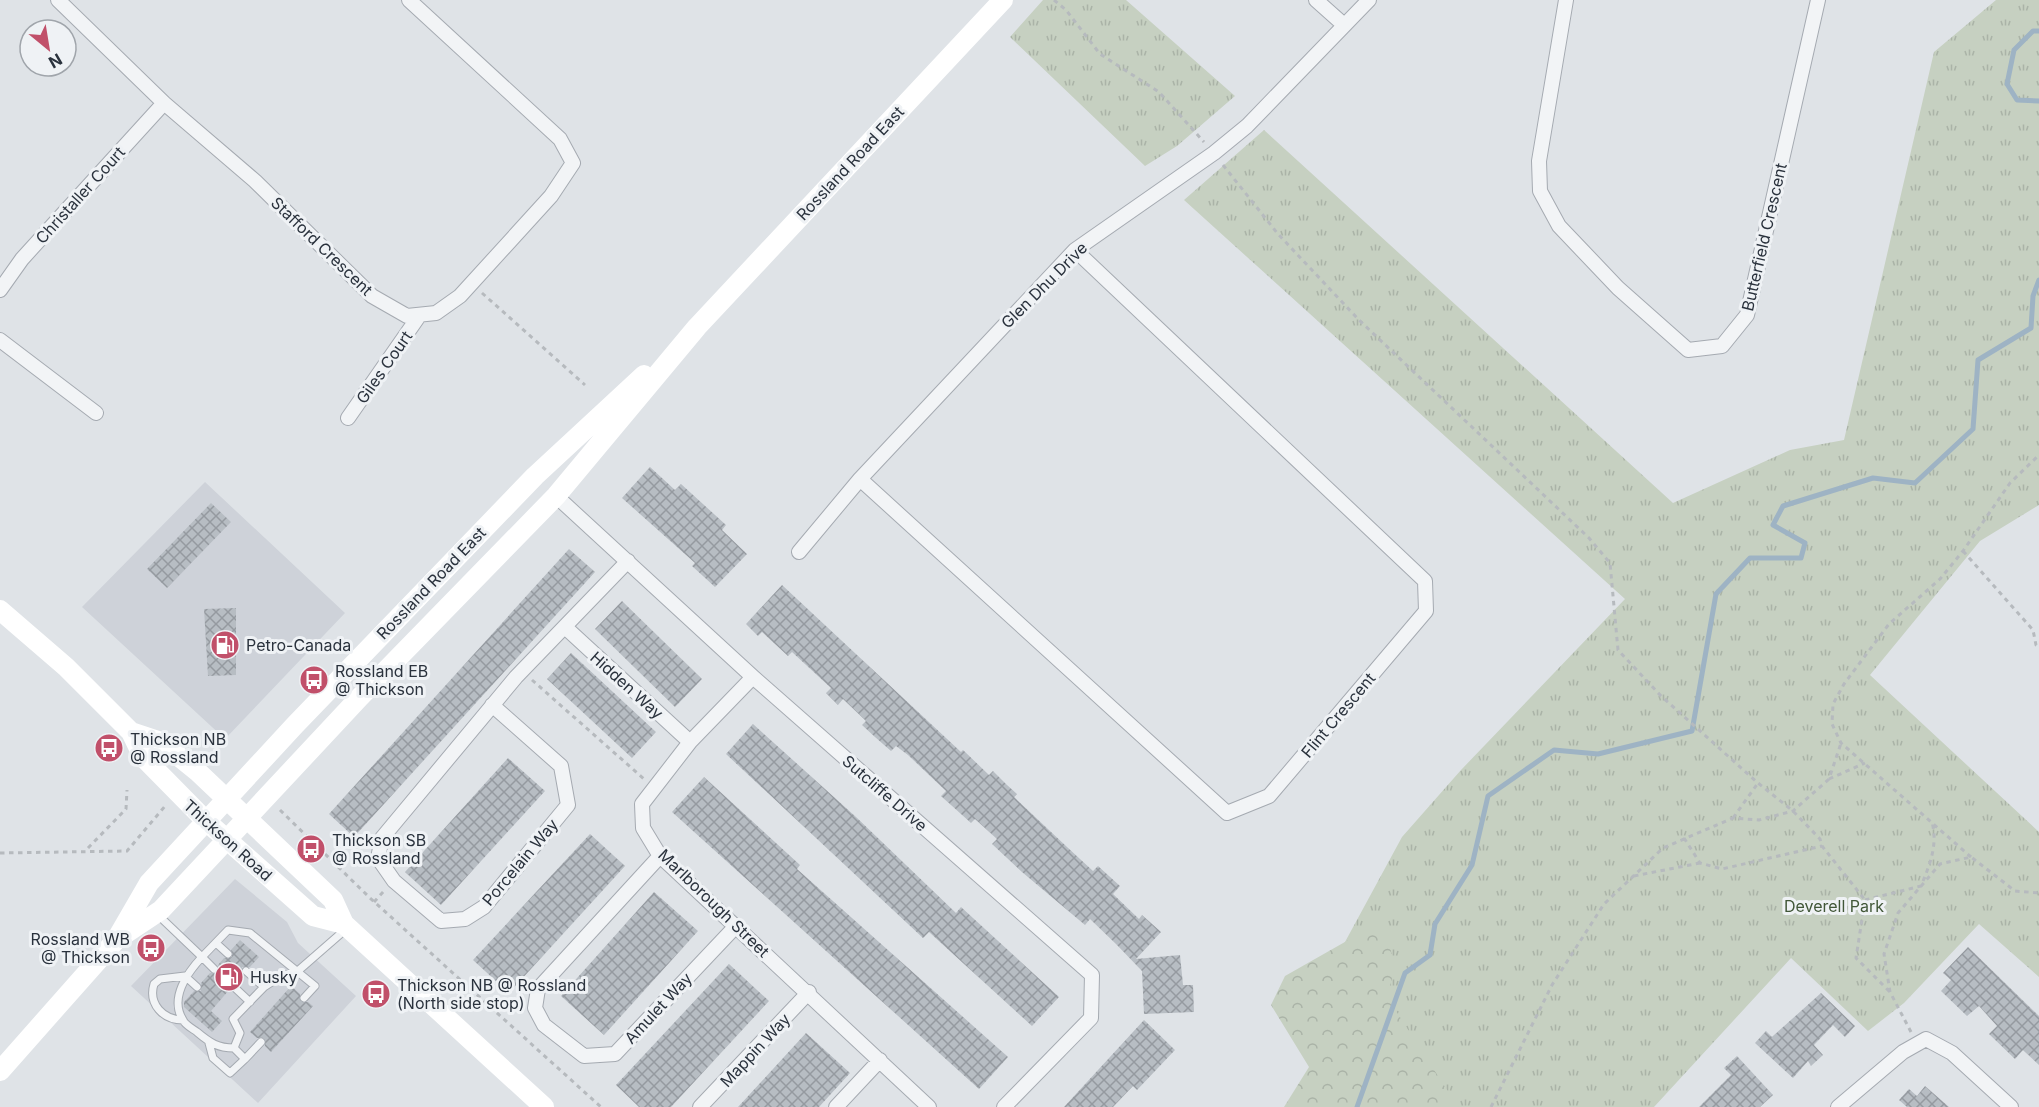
<svg xmlns="http://www.w3.org/2000/svg" width="2039" height="1107" viewBox="0 0 2039 1107" font-family="Inter,sans-serif">
<style>
.built{fill:#ced2d9}
.grass{fill:url(#grass-tufts)}
.forest{fill:url(#forest-crowns)}
.lines{fill:none;stroke-linecap:round;stroke-linejoin:round}
.stream{stroke:#9eb3c4;stroke-width:5}
.building{fill:url(#building-cross-hatch)}
.service-casing{stroke:#a5aab1;stroke-width:9}
.minor-casing{stroke:#a5aab1;stroke-width:16}
.path{stroke:#b6babe;stroke-width:3;stroke-dasharray:4.5 4.5;stroke-linecap:butt}
.service{stroke:#f2f4f6;stroke-width:7}
.minor{stroke:#f2f4f6;stroke-width:14}
.secondary{stroke:#fff;stroke-width:20}
.labels{text-anchor:middle;dominant-baseline:central;stroke-width:6;stroke-linejoin:round;paint-order:stroke}
.street-label{font-size:16px;fill:#2a323d;stroke:#eff2f5}
.poi-label{font-size:16px;fill:#2a323d;stroke:#eff2f5;text-anchor:start}
.park-label{font-size:16px;fill:#415738;stroke:#eff2f5}
</style>
<defs>
<pattern id="grass-tufts" width="24" height="20" patternUnits="userSpaceOnUse" patternTransform="scale(1.5)"><rect width="24" height="20" fill="#c6d0c1"/><path d="M3 7l-1-3M5 7V3M7 7l1-3M15 17l-1-3M17 17v-4M19 17l1-3" fill="none" stroke="#aab3a7"/></pattern>
<pattern id="forest-crowns" width="20" height="18" patternUnits="userSpaceOnUse" patternTransform="scale(1.5)"><rect width="20" height="18" fill="#c6d0c1"/><path d="M2 6a3 3 0 1 1 6 0M12 15a3 3 0 1 1 6 0" fill="none" stroke="#aab3a7"/></pattern>
<pattern id="building-cross-hatch" width="8" height="8" patternUnits="userSpaceOnUse" patternTransform="scale(1.5)"><rect width="8" height="8" fill="#b7bdc3"/><path d="M0 0l8 8M0 8l8-8" fill="none" stroke="#959aa0"/></pattern>
</defs>
<rect width="100%" height="100%" fill="#dfe3e7"/>
<path class="built" d="M205,482l140,131 -120,126 -143,-132z
M235,879l52,43 11,21 58,53 -98,107 -127,-117z"/>
<path class="grass" d="M1043,0h83l109,96 -58,50 -32,20 -135,-129z
M1996,0h43v505l-59,36 -110,134 169,157v145l-60,-53 -75,79 -36,28 -77,-73 -137,149h-272l-81,-84 101,-186 59,-67 164,-171 -441,-399 80,-70 409,373 117,-53 54,-10 90,-388z"/>
<path class="forest" d="M1366,930l20,2 9,35 -8,30 71,110h-174l25,-40 -38,-62 14,-29z"/>
<g class="lines">
<path class="stream" d="M2039,31h-6l-19,19 -7,34 10,16 22,1
M1357,1107l48,-134 25,-18 5,-31 37,-59 16,-69 66,-46 44,4 94,-23 24,-137 34,-36h51l4,-15 -32,-18 10,-19 90,-28 42,5 58,-54 5,-69 53,-32 2,-32 6,-16"/>
</g>
<path class="building" d="M650,467l25,23 6,-6 45,41 -4,5 25,24 -32,33 -23,-21 3,-3 -73,-65z
M211,503l20,19 -64,66 -20,-19z
M569,549l26,23 -241,265 -25,-23z
M782,585l179,167 2,-2 26,25 4,-4 14,14 10,9 -3,3 53,50 26,24 5,-5 22,20 -7,8 26,25 3,-4 19,17 -25,27 44,-4 3,30h10l1,27 -50,2 -2,-43 -26,-27 -26,-25 -5,6 -63,-53 -30,-28 5,-5 -22,-20 -4,4 -30,-27 5,-5 -38,-36 -12,-9 -5,5 -16,-14 -13,-12 4,-4 -23,-22 -5,6 -12,-12 5,-5 -39,-36 -4,4 -26,-24 -4,4 -12,-12z
M622,601l80,78 -27,28 -80,-78z
M236,608v67l-28,1 -4,-67z
M571,653l85,79 -24,26 -85,-79z
M753,724l103,93 100,96 5,-6 98,90 -27,29 -103,-94 -6,6 -197,-184z
M508,758l37,33 -104,114 -36,-33z
M704,777l96,88 -3,4 211,188 -29,32 -307,-277z
M590,834l35,32 -116,127 -36,-33z
M654,892l44,39 -94,104 -43,-39z
M240,940l19,17 -9,10h-8l1,8 -6,7 -8,1v7l-18,21 11,10 -10,11 -28,-25v-5l10,-11h7v-8l9,-10h8v-8l6,-7 8,-1 -1,-7z
M1968,947l71,69v49l-16,-15 -8,9 -26,-25 8,-8 -18,-20 -12,10 -26,-25 10,-11 -8,-7z
M729,964l40,37 -98,106h-32l-23,-22z
M291,986l9,8 1,8h7l5,4 -42,46 -6,-6 -1,-8h-7l-7,-6z
M1821,993l34,33 -10,11 -12,-12 -19,20 9,10 -12,11 -3,-5 -15,17 -38,-35 11,-12 6,6z
M1144,1020l31,30 -38,40 -4,-4 -20,21h-49z
M806,1033l44,40 -31,34h-81z
M1737,1056l36,39 -13,12h-61l32,-32 -7,-7z
M1925,1086l24,21h-42l-8,-7 10,-11 8,7z"/>
<g class="lines">
<g class="service-casing">
<path id="service" d="M158,915l44,42 26,-27 22,3 65,53 -11,12
M216,943l12,11
M214,969l-12,-12c-14,15 -33,41 -19,63 2,5 10,9 14,12 13,11 21,16 37,16l6,-15 -7,-14 31,-32 17,-11 18,-6 47,-41
M246,971l18,16
M233,986l17,16
M183,1020c-20,0 -35,-16 -29,-36l6,-5 25,-3 12,11
M209,1043l4,15 17,15 15,-14 -11,-11
M245,1059l16,-17"/>
</g>
<g class="minor-casing">
<path id="minor" d="M58,0l106,103 91,78 117,115 35,20 29,-3 24,-17 91,-100 22,-33 -13,-24 -151,-139
M1316,0l28,25
M1566,0l-27,161 1,30 19,35 59,62 70,62 34,-4 25,-31 71,-315
M0,290l22,-31 142,-156
M0,340l96,73
M348,418l71,-102
M860,479l367,334 42,-17 157,-185 -1,-30 -350,-331
M556,496l197,181 339,298 -1,43 -87,89
M799,552l61,-73 215,-229 139,-97 33,-27 122,-126
M565,627l125,115
M753,677l-63,65 -48,62 1,24 17,28 269,251
M492,705l69,61 7,39 -84,102 -19,12 -24,2 -47,-40 -16,-23 4,-20 134,-161 112,-116
M660,856l-122,133 -3,19 9,17 40,31 31,-2 121,-128
M700,1107l109,-115
M836,1107l44,-47
M1838,1107l65,-55 23,-13 26,14 59,54"/>
</g>
<path class="path" d="M1054,0l12,10 34,44 59,38 45,50
M1223,165l55,69 81,86 230,218 21,25 8,87 43,46 97,87 35,28 27,28 2,7 43,54 -9,58 34,34
M482,293l103,92
M1963,551l70,79 3,15 3,2
M532,680l112,99
M1829,779l36,-16
M280,810l90,88 231,209
M1733,818l25,-35
M1684,838l16,25 22,6 100,-23
M88,848l38,-39 1,-19
M0,853l127,-2 39,-46
M1971,857l-130,-114 -9,-19 1,-20 11,-20 45,-60 51,-45 23,-28 47,-68 29,-28
M1634,876l66,-13
M1865,900l56,-14c9,-22 17,-41 11,-64
M374,902l10,-11
M1911,1032l-21,-40 -6,-38 14,-41 42,-49 31,-7 44,34 24,2
M1491,1107l61,-122 52,-81 59,-56 70,-30 26,2 34,-9 36,-32 12,-36"/>
<use href="#service" class="service"/>
<use href="#minor" class="minor"/>
<path class="secondary" d="M0,610l66,57 65,65 12,25 64,65 106,94 31,8
M131,732l30,10 37,30 135,128 11,24 200,183
M116,940l45,-30 198,-212 197,-202 141,-169 306,-327
M0,1071l116,-131 33,-57 146,-158 240,-249 109,-101"/>
</g>
<defs>
<g id="fuel-disc" transform="scale(1.5)"><circle r="9.5" fill="#c1506a" stroke="#eff2f5"/><path d="M-5.5-6h7V0h2V4h1.3V-2.5L3-4.5l.8-.8L6-3V5H2.5V1h-1V6h-7ZM-4.2-4.7v3.2H.2V-4.7Z" fill="#fff"/></g>
<g id="bus-disc" transform="scale(1.5)"><circle r="9.5" fill="#c1506a" stroke="#eff2f5"/><path d="M-5-6H5V4H4V6H2V4H-2V6H-4V4H-5ZM-3.5-4V0h7V-4ZM-3.5 1.2v1.5H-2V1.2ZM2 1.2v1.5H3.5V1.2Z" fill="#fff"/></g>
</defs>
<g fill-rule="evenodd">
<use href="#fuel-disc" x="225" y="645"/>
<use href="#bus-disc" x="314" y="680"/>
<use href="#bus-disc" x="109" y="748"/>
<use href="#bus-disc" x="311" y="849"/>
<use href="#bus-disc" x="151" y="948"/>
<use href="#fuel-disc" x="229" y="977"/>
<use href="#bus-disc" x="376" y="994"/>
</g>
<g class="labels">
<g class="street-label">
<text transform="translate(850 163) rotate(-47)">Rossland Road East</text>
<text transform="translate(80 195) rotate(-48)">Christaller Court</text>
<text transform="translate(1764 237) rotate(-77)">Butterfield Crescent</text>
<text transform="translate(322 246) rotate(44)">Stafford Crescent</text>
<text transform="translate(1044 285) rotate(-45)">Glen Dhu Drive</text>
<text transform="translate(384 367) rotate(-55)">Giles Court</text>
<text transform="translate(431 583) rotate(-46)">Rossland Road East</text>
<text transform="translate(627 685) rotate(42)">Hidden Way</text>
<text transform="translate(1338 715) rotate(-50)">Flint Crescent</text>
<text transform="translate(885 793) rotate(41)">Sutcliffe Drive</text>
<text transform="translate(228 840) rotate(42)">Thickson Road</text>
<text transform="translate(520 862) rotate(-50)">Porcelain Way</text>
<text transform="translate(714 903) rotate(44)">Marlborough Street</text>
<text transform="translate(658 1008) rotate(-47)">Amulet Way</text>
<text transform="translate(755 1050) rotate(-47)">Mappin Way</text>
</g>
<g class="poi-label">
<text x="246" y="645">Petro-Canada</text>
<text x="335" y="671">Rossland EB<tspan x="335" dy="18">@ Thickson</tspan></text>
<text x="130" y="739">Thickson NB<tspan x="130" dy="18">@ Rossland</tspan></text>
<text x="332" y="840">Thickson SB<tspan x="332" dy="18">@ Rossland</tspan></text>
<text x="130" y="939" text-anchor="end">Rossland WB<tspan x="130" dy="18">@ Thickson</tspan></text>
<text x="250" y="977">Husky</text>
<text x="397" y="985">Thickson NB @ Rossland<tspan x="397" dy="18">(North side stop)</tspan></text>
</g>
<g class="park-label">
<text x="1834" y="906">Deverell Park</text>
</g>
</g>
<g transform="translate(48 48) rotate(150)"><circle r="28" fill="#eff2f5" stroke="#a0a5ab" stroke-width="1.5"/>
<path d="M0-4.5L10 22L0 15L-10 22Z" fill="#c1506a"/>
<text y="-9" font-size="16" font-weight="bold" text-anchor="middle" fill="#2a323d">N</text>
</g>
</svg>
